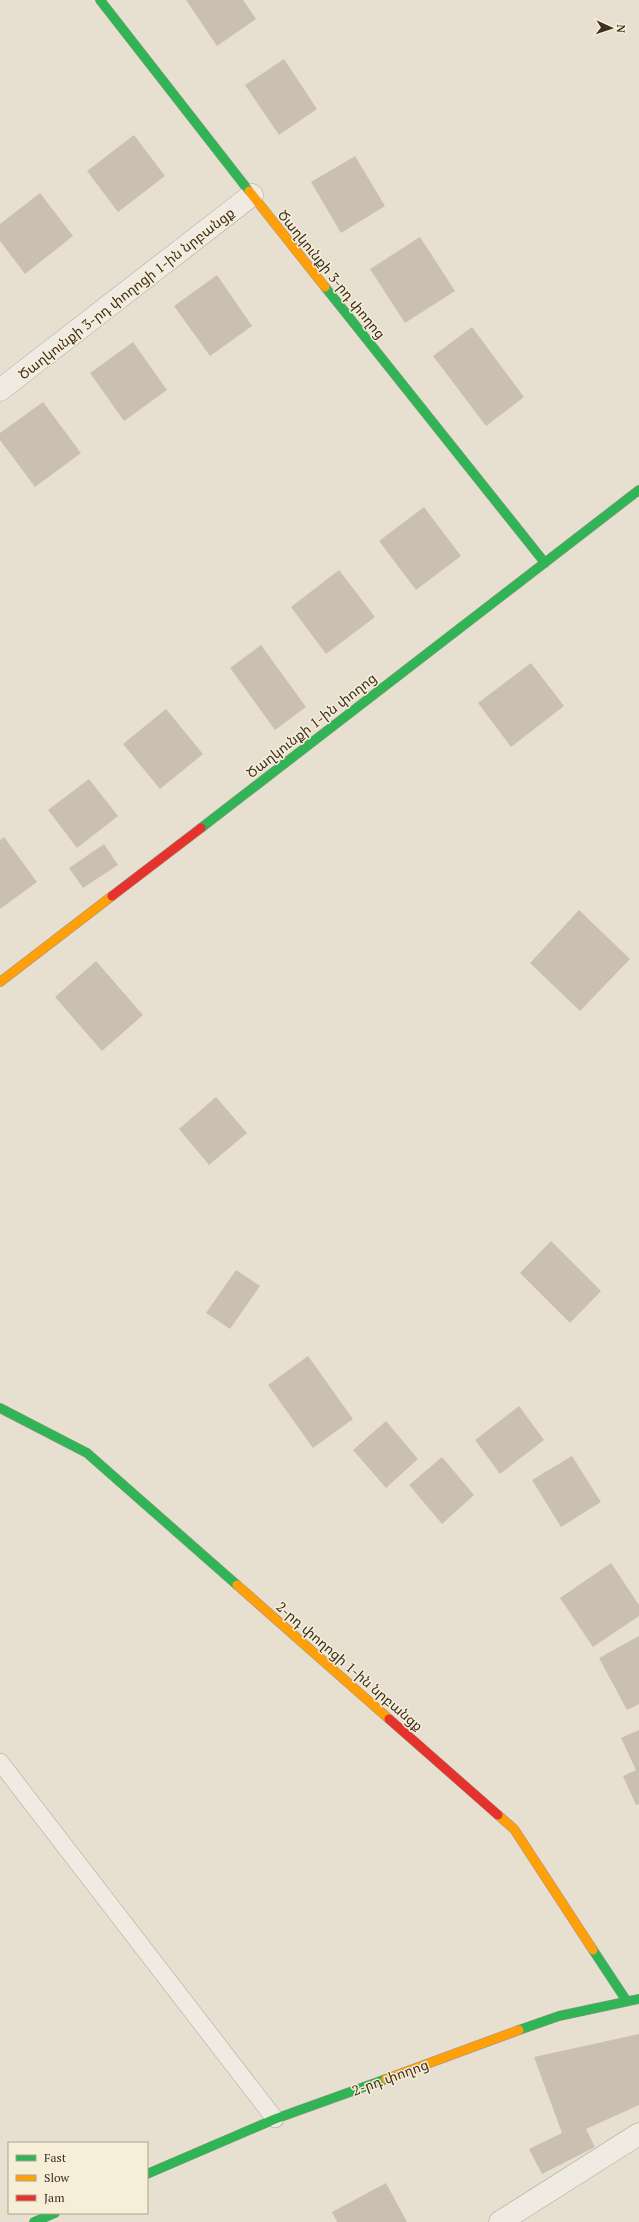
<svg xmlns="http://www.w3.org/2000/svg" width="639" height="2222" viewBox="0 0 639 2222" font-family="'PT Serif','Noto Sans Armenian',serif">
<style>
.building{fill:#cbbfb2}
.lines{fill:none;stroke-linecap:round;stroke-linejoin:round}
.lane-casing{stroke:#ada599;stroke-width:18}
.street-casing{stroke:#ada599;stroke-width:23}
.fast-casing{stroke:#9c958a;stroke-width:10}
.slow-casing{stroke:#9c958a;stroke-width:10}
.jam-casing{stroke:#9c958a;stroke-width:10}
.lane{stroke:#efebe3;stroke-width:17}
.street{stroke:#efebe3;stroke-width:22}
.fast{stroke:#30b455;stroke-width:9}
.slow{stroke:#ff9f0a;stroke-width:9}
.jam{stroke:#e5322d;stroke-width:9}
.labels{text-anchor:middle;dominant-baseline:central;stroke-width:3;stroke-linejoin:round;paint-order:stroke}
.street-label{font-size:14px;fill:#3d2e20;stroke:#f7eed8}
</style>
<rect width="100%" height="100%" fill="#e7e0d1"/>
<path class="building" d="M186,0h57l13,19 -39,27z
M284,59l33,50 -38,26 -34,-50z
M134,135l31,41 -47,36 -31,-41z
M355,156l30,50 -44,27 -30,-51z
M40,193l33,43 -48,38 -25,-33v-17z
M420,237l35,54 -50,32 -35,-54z
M217,275l35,51 -42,30 -36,-50z
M472,327l52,70 -38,29 -53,-70z
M133,342l34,48 -43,31 -34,-48z
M43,402l38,51 -46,34 -35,-47v-7z
M424,507l37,49 -45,34 -37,-49z
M339,570l36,47 -49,37 -35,-47z
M261,645l45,62 -31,23 -45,-62z
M531,663l33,43 -53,41 -33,-44z
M166,709l37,45 -43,35 -37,-45z
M89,779l29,37 -41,32 -29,-38z
M4,837l33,45 -37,27v-69z
M104,844l14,21 -35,23 -14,-20z
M579,910l51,49 -50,52 -50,-48z
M96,961l47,54 -41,36 -47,-54z
M216,1097l31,36 -38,32 -30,-36z
M551,1241l50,50 -31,32 -50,-50z
M236,1270l24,16 -30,43 -24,-16z
M308,1356l45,63 -40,29 -45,-63z
M519,1406l25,34 -44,34 -25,-34z
M386,1421l32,38 -32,29 -33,-38z
M572,1456l29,46 -40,25 -29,-47z
M442,1457l32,38 -32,29 -33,-39z
M611,1563l28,42v11l-46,31 -33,-49z
M639,1636v68l-12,6 -28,-52z
M639,1730v74l-3,1 -13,-29 13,-6 -15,-32z
M639,2034v71l-53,24 9,18 -53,27 -13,-25 33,-16 -28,-76z
M386,2183l21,39h-70l-5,-10z"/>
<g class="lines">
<g class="lane-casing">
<path id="lane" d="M0,1762l275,357"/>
</g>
<g class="street-casing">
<path id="street" d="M0,390l252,-195
M500,2222l139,-88"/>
</g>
<g class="fast-casing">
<path id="fast" d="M100,0l149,191
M325,287l220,276
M201,828l438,-338
M0,1408l87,45 150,132
M593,1950l33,50
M519,2030l40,-14 80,-17
M147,2174l128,-55 111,-40
M34,2222l21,-9"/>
</g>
<g class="slow-casing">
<path id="slow" d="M249,191l76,96
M0,982l112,-86
M237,1585l152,134
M498,1815l16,14 79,121
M386,2079l133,-49"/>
</g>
<g class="jam-casing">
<path id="jam" d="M112,896l89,-68
M389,1719l109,96"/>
</g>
<use href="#lane" class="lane"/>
<use href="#street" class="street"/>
<use href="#fast" class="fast"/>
<use href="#slow" class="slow"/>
<use href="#jam" class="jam"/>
</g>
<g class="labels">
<g class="street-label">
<text transform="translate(332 274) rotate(51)">Ծաղկունքի 3-րդ փողոց</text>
<text transform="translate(126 293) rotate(-38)">Ծաղկունքի 3-րդ փողոցի 1-ին նրբանցք</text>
<text transform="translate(311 725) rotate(-38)">Ծաղկունքի 1-ին փողոց</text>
<text transform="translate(350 1666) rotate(41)">2-րդ փողոցի 1-ին նրբանցք</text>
<text transform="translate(390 2077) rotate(-20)">2-րդ փողոց</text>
</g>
</g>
<rect x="8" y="2142" width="140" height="72" fill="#f7eed8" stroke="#ada18e"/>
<rect x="16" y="2155" width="20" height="6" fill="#30b455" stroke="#ada18e"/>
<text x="44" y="2162" font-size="12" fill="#3d2e20">Fast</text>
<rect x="16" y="2175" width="20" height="6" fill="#ff9f0a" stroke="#ada18e"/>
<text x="44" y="2182" font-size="12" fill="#3d2e20">Slow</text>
<rect x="16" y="2195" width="20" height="6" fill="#e5322d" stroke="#ada18e"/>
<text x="44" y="2202" font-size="12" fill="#3d2e20">Jam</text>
<g transform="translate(611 28) rotate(93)" stroke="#f7eed8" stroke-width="3" paint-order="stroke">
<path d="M0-3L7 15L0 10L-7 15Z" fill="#3d2e20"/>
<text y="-6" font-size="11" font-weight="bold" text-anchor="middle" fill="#3d2e20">N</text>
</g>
</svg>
